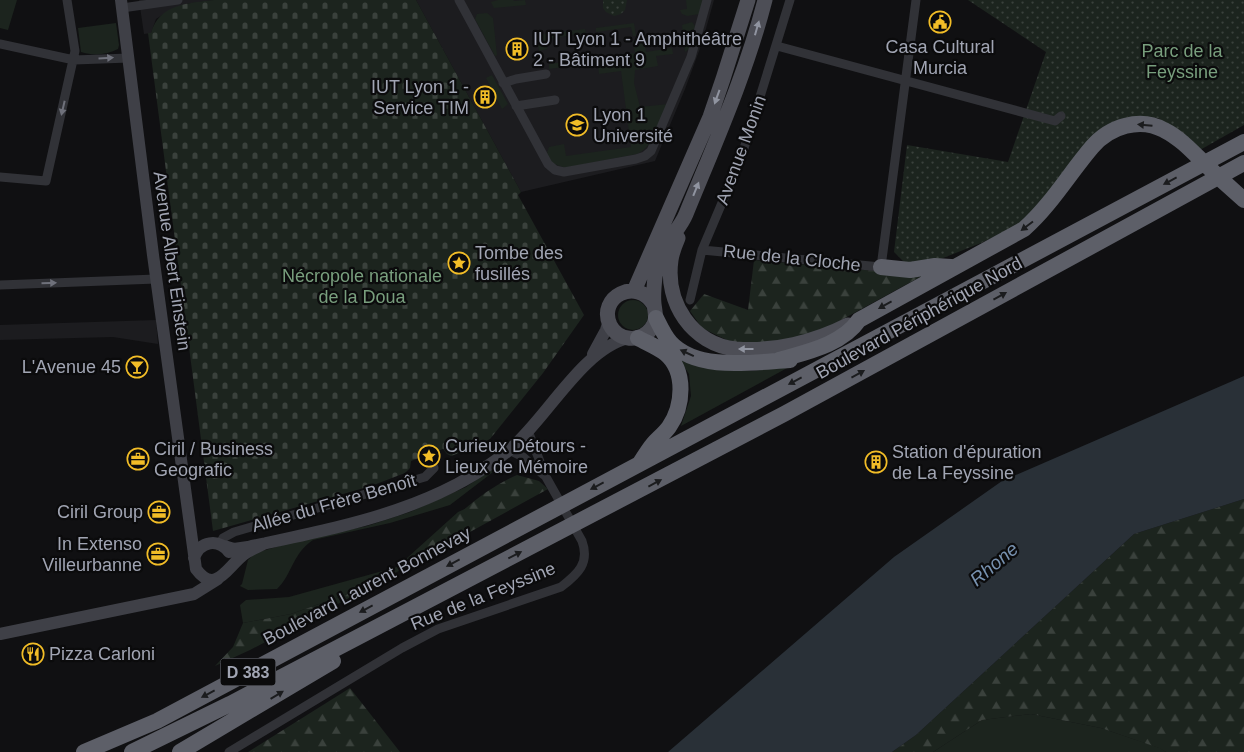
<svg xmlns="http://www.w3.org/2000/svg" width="1244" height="752" viewBox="0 0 1244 752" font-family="Helvetica,sans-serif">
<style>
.built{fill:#1c1c1f}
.grass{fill:#1c241e}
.forest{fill:url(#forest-firs)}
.cemetery{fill:url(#cemetery-stones)}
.park{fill:url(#park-dots)}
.water{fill:#293037}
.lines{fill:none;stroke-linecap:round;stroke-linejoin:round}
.street{stroke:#313237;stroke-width:9}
.secondary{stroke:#3f4047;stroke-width:12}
.primary{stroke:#4d4e56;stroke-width:15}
.highway{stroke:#5d5f68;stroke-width:16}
.oneway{fill:#9094a0}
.oneway2{fill:#6f717b}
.oneway3{fill:#1b1c1e}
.labels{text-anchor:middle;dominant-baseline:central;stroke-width:4.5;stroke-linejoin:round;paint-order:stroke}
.shield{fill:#0b0b0c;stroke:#747781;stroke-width:1}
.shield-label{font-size:16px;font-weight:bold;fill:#a1a5b3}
.poi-label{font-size:18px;fill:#a1a5b3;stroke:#0b0b0c;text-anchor:start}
.park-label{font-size:18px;fill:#789e7d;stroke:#0b0b0c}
.street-label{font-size:18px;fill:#a1a5b3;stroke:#0b0b0c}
.water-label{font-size:19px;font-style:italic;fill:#7791af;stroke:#0b0b0c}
</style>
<defs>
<pattern id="forest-firs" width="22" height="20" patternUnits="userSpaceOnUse" patternTransform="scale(1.25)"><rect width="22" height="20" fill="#1c241e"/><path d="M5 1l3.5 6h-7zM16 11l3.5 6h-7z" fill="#3a413c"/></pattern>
<pattern id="cemetery-stones" width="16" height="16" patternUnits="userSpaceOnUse" patternTransform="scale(1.25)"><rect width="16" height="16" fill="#1c241e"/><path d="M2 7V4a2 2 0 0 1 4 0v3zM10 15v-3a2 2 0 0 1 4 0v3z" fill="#3a413c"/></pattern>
<pattern id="park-dots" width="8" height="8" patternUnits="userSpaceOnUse" patternTransform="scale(1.25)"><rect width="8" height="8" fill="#1c241e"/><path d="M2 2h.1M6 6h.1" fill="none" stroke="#3a413c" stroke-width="1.8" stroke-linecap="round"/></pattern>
</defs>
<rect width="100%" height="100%" fill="#101012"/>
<path class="built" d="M139,0h75l-29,4 -15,6 -14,9 -5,14 -7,1z
M416,0h298l-12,43 -17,46 -30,72 -134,31z
M156,320l2,24 -45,-7 -113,3v-15z"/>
<path class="grass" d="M0,0h17l-9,30 -8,-2z
M498,0h15l1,1 11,-1 1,5 -32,3 -3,-6z
M686,0h17l-4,14 -12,2 -5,-2 -2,-4 7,-1z
M487,13l6,5 4,37 -2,1 -20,-37 2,-5z
M692,22l3,4 -6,23 -4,3 -3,-27z
M116,23l3,22 -1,4c-11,6 -25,7 -37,3l-3,-24z
M634,23l2,13h-3l-2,-9 -35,5v-4z
M585,29l1,4 -40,6 1,10 -8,2 -2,-16z
M644,39l2,13 26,-4 1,6 -17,2 2,10 -23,4 -1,13 6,24 28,-3c-7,16 -13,42 -31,50l-72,14 -13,-5 -5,-10 2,-6 15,-3 2,12 65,-9 -10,-76 -22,3 -2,-16 38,-5 -2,-12z
M587,59v5l-38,5v-5z
M492,75l16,29 -6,5 -16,-31z
M618 315a15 15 0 1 1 30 0a15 15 0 1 1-30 0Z
M673,350l58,20 20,1 38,-4 -108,59 10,-30 -2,-22z
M500,463l1,3 -51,39 -60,18 -77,17c-21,14 -21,35 -36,49l-29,1 -8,-4 2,-2 6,-24 7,-7 49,-14 63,-13 43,-14 56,-25z
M467,508l-13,11 -46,47 -57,31 -1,-4 -59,21 -48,9 -3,-18 6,-5 43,-3 108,-30 61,-55z
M1031,714l70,14 59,20 6,4h-233l49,-32z"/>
<path class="forest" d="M754,260l156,14 19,-2 -106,58 -44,12 -46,1 -31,-15 -12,-17 14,-17 44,16z
M517,475l22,6 9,8 -140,77c32,-34 65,-72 109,-91z
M1244,499v253h-78l-7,-4 -58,-20 -70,-14 -49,6 -49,32h-41l24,-17 218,-201z
M350,593l1,4 -101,53 -35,16 18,-19 10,-24 48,-9z
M350,688l50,64h-152z"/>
<path class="cemetery" d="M214,0h202l105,192 -3,3 66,120 -41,58 -53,66 -10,6 -29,11 -4,-2 -4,-5 -32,12 -1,7 -5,5 -34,13 -158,45 -65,-498h3c8,-29 38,-30 63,-33z"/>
<path class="park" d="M603,0h24l-2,10 -4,4 -7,2 -8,-4 -3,-4z
M968,0h276v125l-44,25 -18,-15 -24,-17 -26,-1 -110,107 -41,19 -48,19 -27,2 -12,-12 13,-107 101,17 38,-110z"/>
<path class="water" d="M1244,376v123l-110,35 -218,201 -24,17h-224l226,-195 108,-76z"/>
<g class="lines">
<path class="street" d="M459,0l89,164 7,6 9,2 72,-13 9,-3 6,-5 40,-94 16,-57
M122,8l56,-8
M0,44l74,16 55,-2
M777,46l278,75 6,-5
M503,83l13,-4 30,-5
M516,106l39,-6
M0,177l46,4 29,-130 -8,-51
M702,250l179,17 35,-267
M0,285l156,-6
M690,300l12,-50 39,-92 49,-158
M509,450l14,7 21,18
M220,544l3,-6 11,-6 191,-55 9,-9 -6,-14
M229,752l173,-104 36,-19 123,-42c17,-13 29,-24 21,-46l-36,-64 -18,-46"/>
<path class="secondary" d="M121,0l32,255 43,314c19,26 31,-1 46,-13 7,-6 16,-9 24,-13
M593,354l13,-24 3,-9
M224,546l10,3 14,-2c91,-20 186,-36 260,-96 38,-31 73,-101 120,-113
M194,558c6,-17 24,-20 35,-6
M0,634l194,-40 24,-15"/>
<path class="primary" d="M678,238c-3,7 -6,15 -7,22 -6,43 21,84 65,89 38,3 79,-7 112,-24
M634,291l76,-174 13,-38 25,-79
M654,305c-17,-29 -57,-8 -44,20 8,16 30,18 41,4 7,-9 4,-16 3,-25 -1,-9 0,-18 1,-27 1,-7 4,-14 6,-22 6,-16 19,-26 25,-41 29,-71 60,-140 79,-214"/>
<path class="highway" d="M881,267l29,3 25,-4 16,1
M656,318c4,8 8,17 14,24 27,30 84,20 120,18
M638,338c9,5 19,9 27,15 22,18 18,54 4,74 -5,7 -11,11 -16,17 -5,6 -9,13 -13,19
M779,360c27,-8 63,-15 80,-40l165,-91c27,-24 45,-55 68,-82 18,-21 48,-30 72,-17 14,7 25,18 36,29 14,14 29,28 44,41
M84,752l73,-31 1087,-579
M132,752l98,-48 554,-290 460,-251
M180,752l153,-91"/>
</g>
<defs><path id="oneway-solid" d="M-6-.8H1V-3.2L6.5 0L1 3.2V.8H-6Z" transform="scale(1.25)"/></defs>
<g class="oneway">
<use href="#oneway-solid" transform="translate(757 28) rotate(-74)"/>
<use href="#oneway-solid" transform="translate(717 97) rotate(110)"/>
<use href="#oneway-solid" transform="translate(696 189) rotate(-68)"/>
<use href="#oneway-solid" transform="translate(746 349) rotate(180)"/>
</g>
<g class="oneway2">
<use href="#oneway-solid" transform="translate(106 58) rotate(-4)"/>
<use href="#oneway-solid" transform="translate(63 108) rotate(103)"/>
<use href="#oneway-solid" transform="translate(49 283) rotate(-2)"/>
</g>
<g class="oneway3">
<use href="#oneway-solid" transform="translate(1145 125) rotate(-175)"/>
<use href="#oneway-solid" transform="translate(1170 181) rotate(152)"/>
<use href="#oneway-solid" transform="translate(1027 226) rotate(143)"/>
<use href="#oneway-solid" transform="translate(1000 296) rotate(-29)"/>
<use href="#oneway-solid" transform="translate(885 305) rotate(151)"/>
<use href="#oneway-solid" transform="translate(687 353) rotate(-155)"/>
<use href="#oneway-solid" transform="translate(858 374) rotate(-29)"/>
<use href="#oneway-solid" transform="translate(795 381) rotate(152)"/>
<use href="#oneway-solid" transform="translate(655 483) rotate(-28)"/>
<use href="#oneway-solid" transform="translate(597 486) rotate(152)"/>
<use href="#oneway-solid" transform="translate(515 555) rotate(-27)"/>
<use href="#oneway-solid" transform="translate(453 563) rotate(152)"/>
<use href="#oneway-solid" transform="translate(366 609) rotate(152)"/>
<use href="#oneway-solid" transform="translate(208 694) rotate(152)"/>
<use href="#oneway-solid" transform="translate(277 695) rotate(-31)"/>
</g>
<defs>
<g id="civic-ring" transform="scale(1.125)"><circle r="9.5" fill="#0b0b0c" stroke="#f2bd27" stroke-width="1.5"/><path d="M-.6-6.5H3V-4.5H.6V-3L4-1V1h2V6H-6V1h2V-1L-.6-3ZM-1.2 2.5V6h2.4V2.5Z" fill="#f2bd27"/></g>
<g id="building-ring" transform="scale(1.125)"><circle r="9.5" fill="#0b0b0c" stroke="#f2bd27" stroke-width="1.5"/><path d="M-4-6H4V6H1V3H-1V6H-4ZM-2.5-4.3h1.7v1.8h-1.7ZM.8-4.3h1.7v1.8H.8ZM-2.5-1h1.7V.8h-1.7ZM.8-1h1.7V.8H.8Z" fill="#f2bd27"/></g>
<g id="university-ring" transform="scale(1.125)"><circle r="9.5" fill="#0b0b0c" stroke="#f2bd27" stroke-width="1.5"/><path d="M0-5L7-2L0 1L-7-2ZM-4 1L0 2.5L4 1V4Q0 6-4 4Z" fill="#f2bd27"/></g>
<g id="sight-ring" transform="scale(1.125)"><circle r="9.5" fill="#0b0b0c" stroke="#f2bd27" stroke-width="1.5"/><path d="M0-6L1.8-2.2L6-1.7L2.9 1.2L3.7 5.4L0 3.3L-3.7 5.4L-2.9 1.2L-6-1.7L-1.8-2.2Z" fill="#f2bd27"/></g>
<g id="bar-ring" transform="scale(1.125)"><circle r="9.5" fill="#0b0b0c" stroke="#f2bd27" stroke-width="1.5"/><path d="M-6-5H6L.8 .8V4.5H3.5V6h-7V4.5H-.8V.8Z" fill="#f2bd27"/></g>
<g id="office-ring" transform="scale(1.125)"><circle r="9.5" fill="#0b0b0c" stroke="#f2bd27" stroke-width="1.5"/><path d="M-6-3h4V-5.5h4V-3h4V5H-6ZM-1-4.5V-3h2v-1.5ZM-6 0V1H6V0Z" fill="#f2bd27"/></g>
<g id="restaurant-ring" transform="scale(1.125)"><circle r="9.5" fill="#0b0b0c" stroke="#f2bd27" stroke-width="1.5"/><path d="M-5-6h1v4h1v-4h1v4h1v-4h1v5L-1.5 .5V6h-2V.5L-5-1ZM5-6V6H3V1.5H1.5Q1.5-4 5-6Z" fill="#f2bd27"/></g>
</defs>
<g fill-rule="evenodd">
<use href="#civic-ring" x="940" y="22"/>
<use href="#building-ring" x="517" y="49"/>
<use href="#building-ring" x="485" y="97"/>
<use href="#university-ring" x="577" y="125"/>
<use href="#sight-ring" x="459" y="263"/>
<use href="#bar-ring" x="137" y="367"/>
<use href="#sight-ring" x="429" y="456"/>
<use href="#office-ring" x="138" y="459"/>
<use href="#building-ring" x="876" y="462"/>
<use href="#office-ring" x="159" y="512"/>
<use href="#office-ring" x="158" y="554"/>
<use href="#restaurant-ring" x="33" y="654"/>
</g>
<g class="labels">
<rect class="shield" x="220.5" y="658.5" width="55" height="27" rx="4"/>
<g class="shield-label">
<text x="248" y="672">D 383</text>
</g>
<g class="poi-label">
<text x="533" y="39">IUT Lyon 1 - Amphithéâtre<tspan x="533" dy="21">2 - Bâtiment 9</tspan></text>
<text x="940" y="47" text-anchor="middle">Casa Cultural<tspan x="940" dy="21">Murcia</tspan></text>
<text x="469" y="87" text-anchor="end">IUT Lyon 1 -<tspan x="469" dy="21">Service TIM</tspan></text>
<text x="593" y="115">Lyon 1<tspan x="593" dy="21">Université</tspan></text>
<text x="475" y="253">Tombe des<tspan x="475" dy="21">fusillés</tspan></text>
<text x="121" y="367" text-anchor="end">L'Avenue 45</text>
<text x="445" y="446">Curieux Détours -<tspan x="445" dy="21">Lieux de Mémoire</tspan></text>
<text x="154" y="449">Ciril / Business<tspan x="154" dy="21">Geografic</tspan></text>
<text x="892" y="452">Station d'épuration<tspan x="892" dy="21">de La Feyssine</tspan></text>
<text x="143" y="512" text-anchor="end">Ciril Group</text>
<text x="142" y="544" text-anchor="end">In Extenso<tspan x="142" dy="21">Villeurbanne</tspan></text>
<text x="49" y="654">Pizza Carloni</text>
</g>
<g class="park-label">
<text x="1182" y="51">Parc de la<tspan x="1182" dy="21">Feyssine</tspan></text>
<text x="362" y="276">Nécropole nationale<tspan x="362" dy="21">de la Doua</tspan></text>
</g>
<g class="street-label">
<text transform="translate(741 150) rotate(-70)">Avenue Monin</text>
<text transform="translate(792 258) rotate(6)">Rue de la Cloche</text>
<text transform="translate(172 261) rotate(82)">Avenue Albert Einstein</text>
<text transform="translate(919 318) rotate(-29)">Boulevard Périphérique Nord</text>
<text transform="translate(334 503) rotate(-16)">Allée du Frère Benoît</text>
<text transform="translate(367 586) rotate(-28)">Boulevard Laurent Bonnevay</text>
<text transform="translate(483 596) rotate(-22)">Rue de la Feyssine</text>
</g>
<g class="water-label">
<text transform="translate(994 564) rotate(-40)">Rhone</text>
</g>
</g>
</svg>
